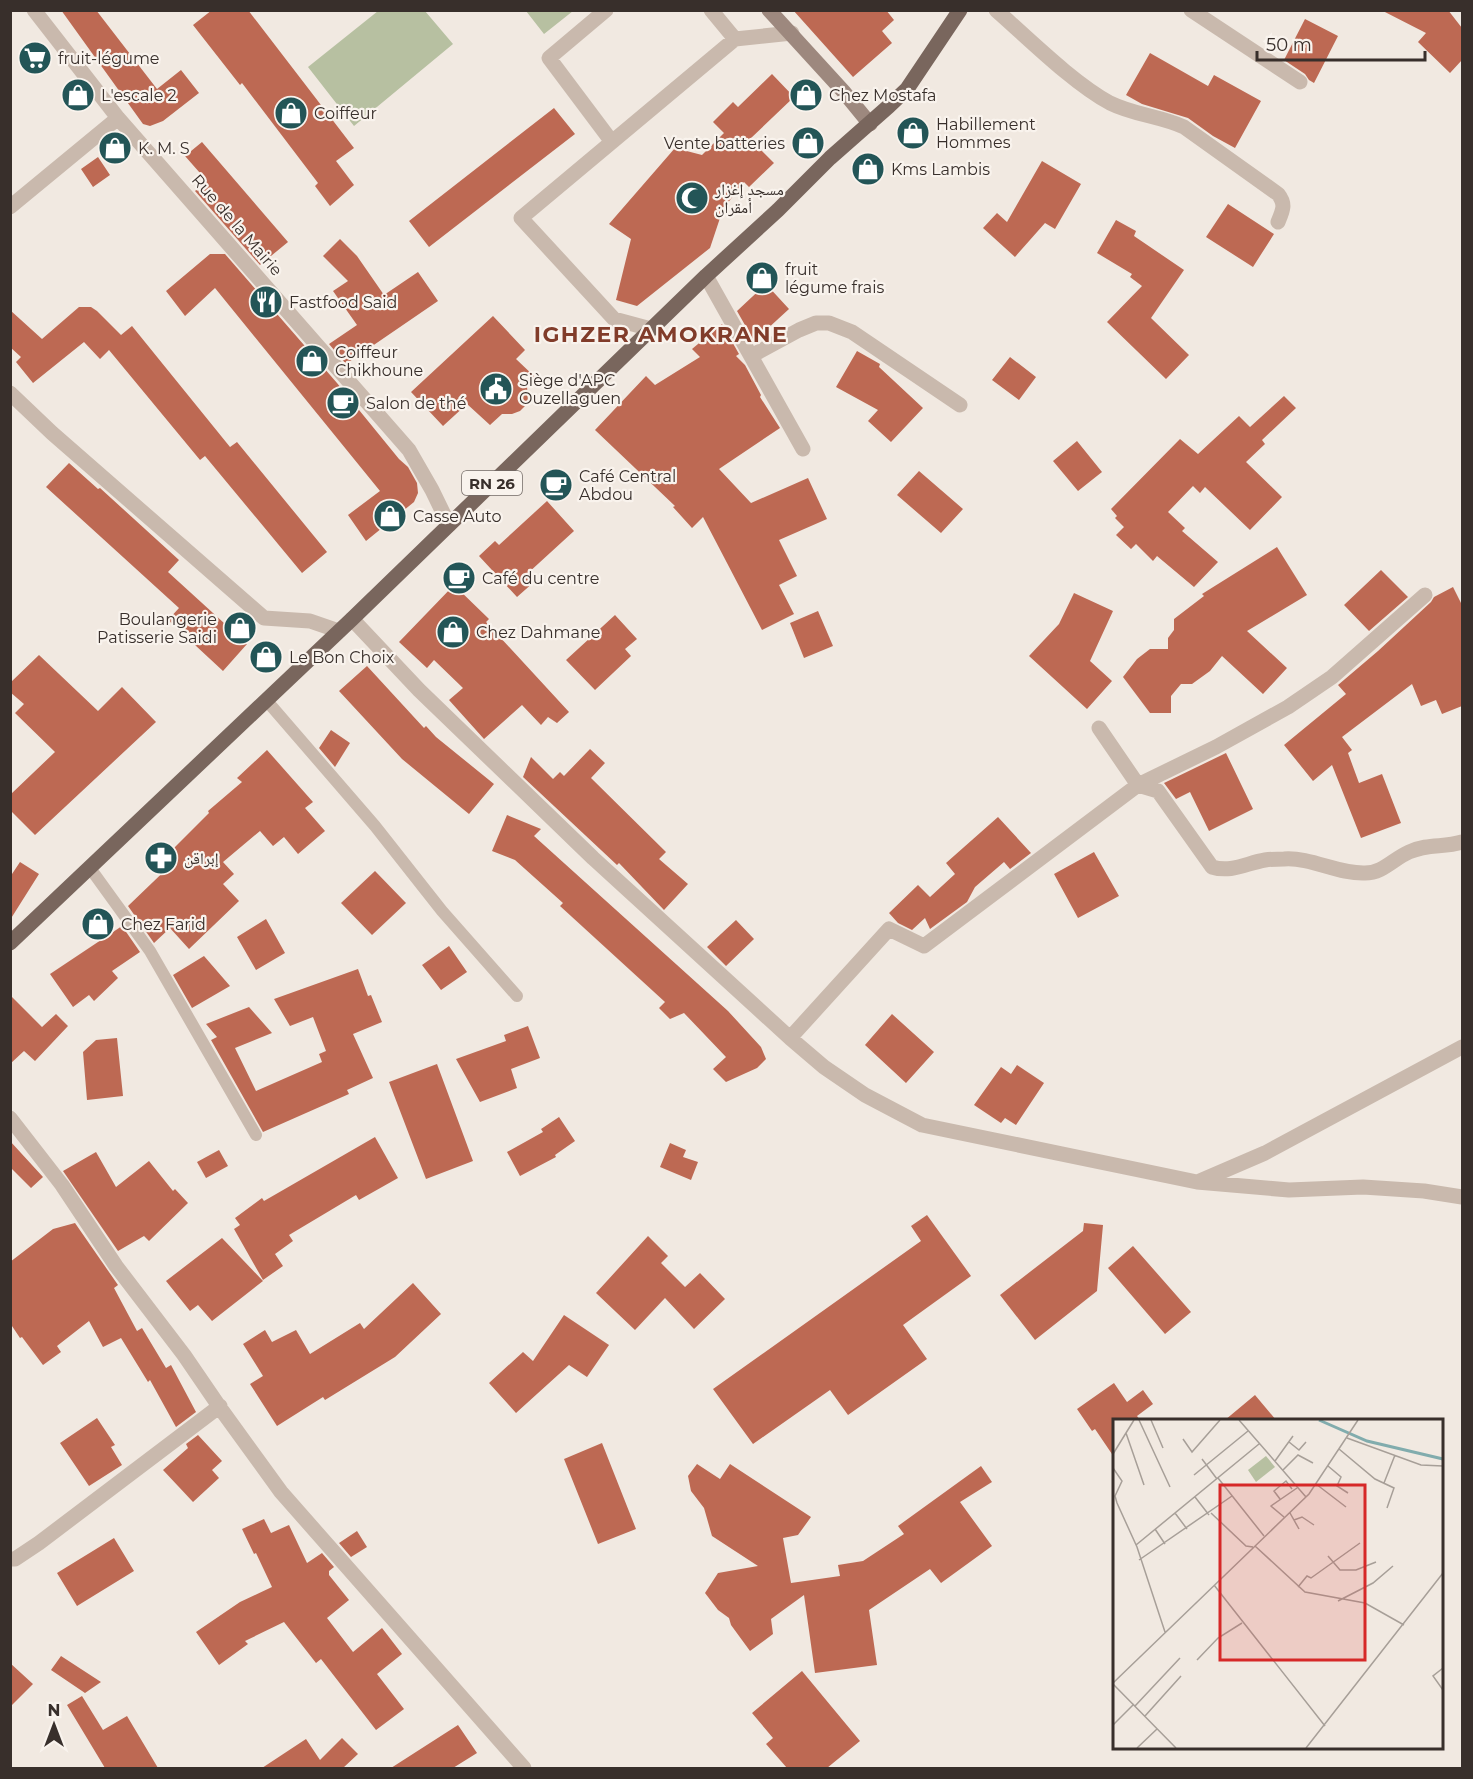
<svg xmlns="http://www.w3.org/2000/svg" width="1473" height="1779" viewBox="0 0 1473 1779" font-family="Montserrat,'Noto Naskh Arabic',sans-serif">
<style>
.green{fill:#b7c0a1}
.building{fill:#bd6953}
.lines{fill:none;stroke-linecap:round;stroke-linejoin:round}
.lane{stroke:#c9b9ad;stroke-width:12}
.street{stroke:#c9b9ad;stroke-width:15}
.secondary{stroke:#9d887e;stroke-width:15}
.primary{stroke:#79665d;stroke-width:15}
.labels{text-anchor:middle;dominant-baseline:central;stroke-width:4.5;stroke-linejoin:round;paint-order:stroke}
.shield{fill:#f9f3ed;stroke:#726a65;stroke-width:1.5}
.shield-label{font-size:15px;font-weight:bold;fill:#382f2b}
.poi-label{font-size:16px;fill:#382f2b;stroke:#f9f3ed;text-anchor:start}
.street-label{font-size:16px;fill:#382f2b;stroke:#f9f3ed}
.district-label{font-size:22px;font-weight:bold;letter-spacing:1.5px;fill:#813c2a;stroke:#f9f3ed}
.inset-river{fill:none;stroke:#81acad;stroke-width:3}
.inset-road{fill:none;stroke:#a79f98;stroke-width:1.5}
.view{fill:#d62828;fill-opacity:0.15;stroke:#d62828;stroke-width:3}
.inset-edge{fill:none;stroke:#382f2b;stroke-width:3}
</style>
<rect width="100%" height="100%" fill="#f1e9e1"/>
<path class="green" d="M378,11h47l28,33 -99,82 -46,-59z
M526,11h47l-29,23z"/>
<path class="building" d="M61,10h35l61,79 24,-19 18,23 -36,28 -13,5 -7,-2z
M212,10h36l106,138 -18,13 18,24 -24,21 -15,-20 3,-3 -76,-100 -2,2 -47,-60z
M793,10h93l8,10 -12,11 10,12 -39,34z
M1381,10h67l14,18v32l-12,13 -32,-31 8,-9z
M1305,19l33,17 -24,47 -5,-3 -4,-6 -21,-14z
M1150,53l58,33 6,-11 47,26 -26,47 -22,-12 -25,-18 -46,-14 -16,-9z
M772,74l22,23 -44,42 24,24 -25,24 -5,-5 -21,27 -13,39 -73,58 -21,-6 15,-61 -22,-15 66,-76 27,7 22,-22 -11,-11 20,-20 5,5z
M554,108l21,26 -146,113 -20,-26z
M202,142l86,100 -28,23 -65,-74 12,-10 -22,-25z
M98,157l12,18 -17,12 -12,-18z
M1042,161l39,23 -26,45 -10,-6 -30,34 -32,-29 14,-15 10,9z
M1228,204l46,30 -21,33 -47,-30z
M1116,220l20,11 -2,5 50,34 -33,48 38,37 -23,24 -59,-57 35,-36 -12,-9 2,-3 -35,-21z
M340,239l17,17 27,39 34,-23 20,29 -92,63 -17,-20 28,-19 -24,-34 15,-10 -25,-25z
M210,254h15l112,129 62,76 9,8 9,16 1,10 -4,9 -48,39 -18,-26 32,-24 -165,-203 -30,28 -19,-25z
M766,284l23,25 -35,32 -17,-30z
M79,307h12l6,4 24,24 11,-9 98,121 7,-5 90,110 -25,21 -97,-117 -5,4 -91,-110 -9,9 -16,-17 -51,41 -17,-21 5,-5 -11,-10v-37l32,29z
M493,316l32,34 -9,9 20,19 -9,8 1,17 -8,8 -8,3h-10l-12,11 -23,-21 -24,22 -32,-34z
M722,324l17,30 -3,2 9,9 16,30 -1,2 20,31 -61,41 32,34 57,-25 19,41 -48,21 18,36 -18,9 15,29 -32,16 -59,-113 -11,11 -19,-21 2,-1 -80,-76 51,-54 9,9 45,-28 -8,-8z
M857,351l23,13 -1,3 44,41 -32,34 -23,-21 10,-11 -42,-23z
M1010,357l26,20 -17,23 -27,-20z
M1284,396l12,12 -34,32 3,4 -19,18 36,35 -32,33 -45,-43 -5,6 -7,-7 -25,26 17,16 -3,3 36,31 -24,25 -37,-31 -4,5 -17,-17 -5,5 -15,-14 8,-8 -9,-9 2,-2 -6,-7 69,-70 18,15 41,-38 11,11z
M1077,441l25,31 -24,19 -25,-30z
M69,463l29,26 2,-1 79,72 -11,12 79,72 -24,27 -55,-51 11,-12 -133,-121z
M919,471l44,38 -22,24 -44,-38z
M547,501l27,30 -47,43 7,8 -17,15 -38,-41 16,-15 4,4z
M1277,547l30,48 -60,36 40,37 -24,26 -41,-38 -12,15 -18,13h-11l-10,12v17h-21l-27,-36 14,-18 13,-10h18v-11l6,-8v-11l30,-23 -2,-2z
M1381,570l27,27 -39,34 -25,-26z
M454,585l35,34 -3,3 83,90 -12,11 -9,-6 -7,8 -19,-20 -38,34 -35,-39 14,-12 -29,-28 -7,8 -28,-26z
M1453,587l9,18v101l-20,8 -6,-14 -15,6 -9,-22 -70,53 10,13 -4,3 11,30 23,-9 19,49 -40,15 -29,-73 -19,16 -29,-36 62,-51 -8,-9 40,-34 53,-49 3,-5z
M1074,593l39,18 -23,50 22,20 -25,28 -58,-53 30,-32z
M818,611l15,35 -29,12 -14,-35z
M615,615l22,24 -12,10 6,7 -36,34 -29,-30z
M39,655l59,56 24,-24 34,35 -121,113 -25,-25v-15l45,-43 -40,-39 9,-9 -14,-12v-9z
M367,666l57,62 2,-2 10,11 58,47 -25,30 -67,-55 -63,-68z
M331,730l19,13 -15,24 -16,-19z
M590,749l15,14 -14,15 75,74 -7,7 29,25 -24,26 -45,-47 -2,2 -94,-88 8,-20 22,22 7,-7 4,4z
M267,750l46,52 -8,6 20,23 -27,23 -14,-17 -11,9 -13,-15 -37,31 11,12 -11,10 16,17 -50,48 -19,-21 -16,15 -26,-37 50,-48 -7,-7 38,-38 -1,-2 34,-29 -5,-4z
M1226,753l27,56 -44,22 -19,-39 -14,7 -12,-16z
M507,815l34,14 -7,7 194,175 33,36 5,12 -9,9 -31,14 -13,-13 13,-12 -42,-44 -14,6 -11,-11 6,-6 -105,-96 3,-3 -48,-43 -23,-9z
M998,817l33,36 -21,16 -6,-7 -29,25 -8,15 -37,27 -5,-11 -13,12 -14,-7 -9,-10 29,-28 12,12 25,-23 -9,-11z
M1094,852l25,44 -41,22 -24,-44z
M20,862l19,12 -29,46v-43z
M375,871l31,32 -34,32 -31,-32z
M266,919l19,34 -29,17 -19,-33z
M736,920l18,19 -28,27 -19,-19z
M122,926l18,26 -28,19 6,7 -24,23 -5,-6 -16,12 -23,-33z
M449,946l18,26 -26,18 -19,-25z
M204,956l26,30 -38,22 -19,-33z
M358,969l10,27 3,-1 11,27 -29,12 20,44 -26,12 2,4 -86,38 -52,-92 6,-3 -11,-13 43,-17 23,26 -37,15 21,43 66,-29 -3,-8 7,-3 -13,-34 -23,9 -16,-27z
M10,995l32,32 14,-13 12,12 -33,35 -11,-10 -14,13z
M892,1014l42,38 -28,31 -41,-38z
M528,1026l12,32 -29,11 6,19 -37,14 -24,-43 50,-18 -2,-6z
M117,1038l6,58 -36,4 -4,-48 13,-12z
M437,1064l36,97 -47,18 -37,-97z
M1017,1065l27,18 -28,42 -11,-7 -4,5 -27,-18 27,-38 10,7z
M559,1117l16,24 -20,14 1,2 -36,19 -13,-24 36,-20 -2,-3z
M375,1137l23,41 -39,22 -3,-5 -67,40 4,6 -18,13 8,12 -20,14 -29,-51 6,-4 -5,-7 27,-20 2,3z
M10,1141l33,36 -12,11 -21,-21z
M670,1143l16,7 -3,7 15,5 -7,18 -31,-13z
M219,1150l9,16 -22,12 -9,-16z
M96,1152l20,35 33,-26 24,30 2,-2 13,14 -39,38 -5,-5 -26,15 -55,-80z
M927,1215l44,61 -68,49 24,34 -79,56 -18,-25 -77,54 -40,-55 208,-148 -10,-15z
M75,1223l43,62 -4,3 23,43 5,-3 24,40 5,-3 25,47 -20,15 -26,-47 -2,2 -27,-44 -18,9 -14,-26 -32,25 4,6 -18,13 -21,-28 -2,1 -10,-15v-61l43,-33z
M1084,1223l19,2 -6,66 -62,49 -35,-45 83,-64z
M648,1236l20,20 -7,7 24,24 15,-14 25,26 -31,30 -29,-31 -30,32 -39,-37z
M222,1238l41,43 -51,40 -14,-16 -8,6 -24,-30z
M1133,1246l58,66 -26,22 -57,-66z
M413,1283l28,31 -46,43 -70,43 -2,-3 -46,29 -27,-42 13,-8 -20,-32 22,-14 7,12 24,-12 14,24 50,-31 4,6z
M564,1315l45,30 -22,32 -18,-12 -53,48 -27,-30 34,-31 10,9z
M1114,1383l13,19 16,-12 10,14 -16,12 3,4h-26v37l-19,-28 -3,2 -15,-22z
M1255,1395l21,25h-51z
M97,1418l18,27 -4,2 11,18 -33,21 -29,-43z
M198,1435l24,26 -10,9 7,8 -26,24 -30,-32 25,-22 -2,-4z
M602,1443l34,86 -38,15 -34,-85z
M697,1464l23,15 10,-15 81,53 -13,18 -15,3 8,45 49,-7 -2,-11 25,-4 41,-27 -6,-8 83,-60 11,16 -32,20 32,44 -51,37 -11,-14 -61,41 8,55 -62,8 -11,-78 -33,24 2,15 -23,17 -19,-26 -2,-7 -11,-8 -13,-17 13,-20 40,-7 -46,-30 -8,-28 -13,-17 -3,-15z
M264,1519l7,14 18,-8 18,38 15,-10 12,14 -5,4v4l20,25 -22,18 26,34 29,-24 20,26 -25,20 27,35 -28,21 -55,-71 -5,4 -32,-41 -39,19 3,3 -29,21 -23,-33 44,-30 32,-15 -16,-34 -2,1 -12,-25z
M357,1531l10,16 -16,10 -12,-14z
M114,1538l20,33 -57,35 -20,-33z
M61,1656l40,26 -16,11 -34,-23z
M10,1663l23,21 -23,23z
M802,1671l58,70 -33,27h-40l-21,-24 7,-6 -21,-25z
M82,1696l21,34 24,-14 31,52h-53l-38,-63z
M458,1725l19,28 -24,15h-62z
M342,1738l16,16 -15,14h-81l44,-29 14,21z"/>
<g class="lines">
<path class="lane" d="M267,701l108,125 67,85 75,85
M90,868l60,83 106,184"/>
<path class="street" d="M34,10l84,108 291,332 23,40 17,35
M606,10l-57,48 63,84
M711,10l24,29
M996,10c33,29 77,73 114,93 24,12 50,13 74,24l94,67c8,10 5,16 0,28
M1191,10l109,72
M10,207l108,-89
M706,276l97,173
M651,329l-37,-10 -93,-101 214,-179 57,-6
M751,356l48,-26 17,-7h13l23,9 108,73
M10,393l42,40 212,185 46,3 29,10
M352,619l67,71 174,168 197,180 34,29 41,28 57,30 275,57 92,8 74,-3 61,4 38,6
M1099,728l39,57 20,6 54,76c19,6 35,-4 53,-7 6,-1 13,-1 19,-1 27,-2 54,15 81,14 18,0 28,-14 44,-21 20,-9 34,-4 53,-10
M790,1038l99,-109 35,17 214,-161 78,-38 72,-40 44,-30 93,-82
M10,1118l52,67 54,81 68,89 39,57 58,80 243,276
M1200,1181l65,-28 197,-106
M10,1559h5l24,-16 181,-137"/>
<path class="secondary" d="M769,10l74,81 27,33"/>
<path class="primary" d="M10,943l342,-324 354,-343 72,-66 52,-52 59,-52 18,-17 53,-79"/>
</g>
<defs>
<g id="supermarket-disc" transform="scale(1.725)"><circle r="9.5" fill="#235557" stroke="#f9f3ed"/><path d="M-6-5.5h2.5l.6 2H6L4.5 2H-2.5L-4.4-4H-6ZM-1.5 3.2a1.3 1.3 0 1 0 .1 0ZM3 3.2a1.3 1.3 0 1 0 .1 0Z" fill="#fff"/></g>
<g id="shop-disc" transform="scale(1.725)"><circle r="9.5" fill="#235557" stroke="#f9f3ed"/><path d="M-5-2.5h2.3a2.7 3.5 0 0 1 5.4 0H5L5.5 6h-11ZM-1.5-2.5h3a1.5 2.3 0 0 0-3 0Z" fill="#fff"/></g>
<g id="mosque-disc" transform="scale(1.725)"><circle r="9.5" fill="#235557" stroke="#f9f3ed"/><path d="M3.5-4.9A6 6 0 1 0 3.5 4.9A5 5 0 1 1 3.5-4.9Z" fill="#fff"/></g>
<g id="restaurant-disc" transform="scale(1.725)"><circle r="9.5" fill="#235557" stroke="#f9f3ed"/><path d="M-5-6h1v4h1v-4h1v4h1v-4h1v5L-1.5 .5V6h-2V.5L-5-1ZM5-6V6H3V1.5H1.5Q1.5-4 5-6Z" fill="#fff"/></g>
<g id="civic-disc" transform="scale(1.725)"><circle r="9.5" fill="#235557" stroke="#f9f3ed"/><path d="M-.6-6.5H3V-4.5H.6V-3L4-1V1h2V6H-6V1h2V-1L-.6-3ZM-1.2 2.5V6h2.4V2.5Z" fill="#fff"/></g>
<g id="cafe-disc" transform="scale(1.725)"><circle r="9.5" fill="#235557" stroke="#f9f3ed"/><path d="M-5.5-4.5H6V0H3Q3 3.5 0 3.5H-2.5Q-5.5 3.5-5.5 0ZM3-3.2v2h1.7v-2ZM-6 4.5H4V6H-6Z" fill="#fff"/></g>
<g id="pharmacy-disc" transform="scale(1.725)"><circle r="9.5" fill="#235557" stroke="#f9f3ed"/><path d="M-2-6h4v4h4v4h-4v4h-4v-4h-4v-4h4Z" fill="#fff"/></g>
</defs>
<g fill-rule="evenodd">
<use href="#supermarket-disc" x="35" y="58"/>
<use href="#shop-disc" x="78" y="95"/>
<use href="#shop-disc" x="806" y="95"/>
<use href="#shop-disc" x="291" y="113"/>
<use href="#shop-disc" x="913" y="133"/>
<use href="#shop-disc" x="808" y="143"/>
<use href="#shop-disc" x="115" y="148"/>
<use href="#shop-disc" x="868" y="169"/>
<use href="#mosque-disc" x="692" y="198"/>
<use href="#shop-disc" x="762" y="278"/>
<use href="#restaurant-disc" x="266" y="302"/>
<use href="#shop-disc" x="312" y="361"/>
<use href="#civic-disc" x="496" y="389"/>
<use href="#cafe-disc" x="343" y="403"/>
<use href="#cafe-disc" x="556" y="485"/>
<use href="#shop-disc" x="390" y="516"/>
<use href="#cafe-disc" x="459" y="578"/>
<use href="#shop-disc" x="240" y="628"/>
<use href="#shop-disc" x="453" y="632"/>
<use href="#shop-disc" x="266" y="657"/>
<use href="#pharmacy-disc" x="161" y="858"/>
<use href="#shop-disc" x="98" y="924"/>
</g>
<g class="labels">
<rect class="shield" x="462" y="471" width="60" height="24" rx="4.5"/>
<g class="shield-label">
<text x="492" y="483">RN 26</text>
</g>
<g class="poi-label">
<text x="58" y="58">fruit-légume</text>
<text x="101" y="95">L'escale 2</text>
<text x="829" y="95">Chez Mostafa</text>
<text x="314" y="113">Coiffeur</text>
<text x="936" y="124">Habillement<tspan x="936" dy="18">Hommes</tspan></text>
<text x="785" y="143" text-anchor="end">Vente batteries</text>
<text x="138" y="148">K. M. S</text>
<text x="891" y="169">Kms Lambis</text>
<text x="715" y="189">مسجد إغزار<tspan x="715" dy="18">أمقران</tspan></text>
<text x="785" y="269">fruit<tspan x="785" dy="18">légume frais</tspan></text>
<text x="289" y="302">Fastfood Said</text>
<text x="335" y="352">Coiffeur<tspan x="335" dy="18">Chikhoune</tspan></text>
<text x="519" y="380">Siège d'APC<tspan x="519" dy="18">Ouzellaguen</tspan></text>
<text x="366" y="403">Salon de thé</text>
<text x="579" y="476">Café Central<tspan x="579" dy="18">Abdou</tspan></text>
<text x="413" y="516">Casse Auto</text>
<text x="482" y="578">Café du centre</text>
<text x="217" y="619" text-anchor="end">Boulangerie<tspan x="217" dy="18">Patisserie Saidi</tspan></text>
<text x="476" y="632">Chez Dahmane</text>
<text x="289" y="657">Le Bon Choix</text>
<text x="184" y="858">إبراقن</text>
<text x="121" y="924">Chez Farid</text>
</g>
<g class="street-label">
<text transform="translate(237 225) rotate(49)">Rue de la Mairie</text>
</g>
<g class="district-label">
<text x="661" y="334">IGHZER AMOKRANE</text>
</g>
</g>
<g transform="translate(1113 1419)">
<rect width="330" height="330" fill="#f1e9e1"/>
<path d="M153,37l9,11 -19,15 -8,-12z" fill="#b7c0a1"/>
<path class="inset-river" d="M206,1l48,21 76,18"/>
<path class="inset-road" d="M26,1l31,67M38,1l12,28M126,1l67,77M13,14l18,52M234,19l74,27 22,1M70,20l9,13 28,-32M176,23l10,8 7,-8M226,30l36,30 19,9 -7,20M0,35l21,-34M89,40l15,20M162,42l18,-25M215,47l13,11 -4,9 11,7M0,49l9,13 -7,15 2,7 20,44 28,85M170,51l15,-15 15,8M81,56l54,-44M105,59l46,58M271,64l11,-28M203,65l30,23M82,78l14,18M167,80l-6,-8 12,-10 6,8M62,94l12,16M98,94l35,33 7,1M177,94l9,16M171,98l-13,-11 26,-18M181,101l8,-3 12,8M42,110l10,15M23,126l123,-101M142,127l50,46 60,11 39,22M215,137l12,14h16l20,-8M26,141l93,-64M101,166l111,141M185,168l9,-11 4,2 49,-35M225,182l35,-18 20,-17M84,241l21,-22 24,-15M330,249l-10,8 10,14M0,264l196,-189 49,-74M0,265l63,64M22,287l45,-48M32,297l36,-40M0,306l21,-21M24,329l20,-19M193,329l137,-175"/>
<path class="view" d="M107,66h145v175h-145z"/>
<rect width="330" height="330" class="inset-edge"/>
</g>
<rect width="1473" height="1779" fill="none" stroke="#382f2b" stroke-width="24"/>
<g transform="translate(54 1725)" stroke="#f9f3ed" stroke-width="4.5" paint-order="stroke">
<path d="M0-4.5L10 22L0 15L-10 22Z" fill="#382f2b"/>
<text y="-9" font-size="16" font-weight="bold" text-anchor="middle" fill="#382f2b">N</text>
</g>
<path d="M1257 51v9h168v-9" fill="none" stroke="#382f2b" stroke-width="3"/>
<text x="1266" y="51" font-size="18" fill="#382f2b" stroke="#f9f3ed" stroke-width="4.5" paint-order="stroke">50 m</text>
</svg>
